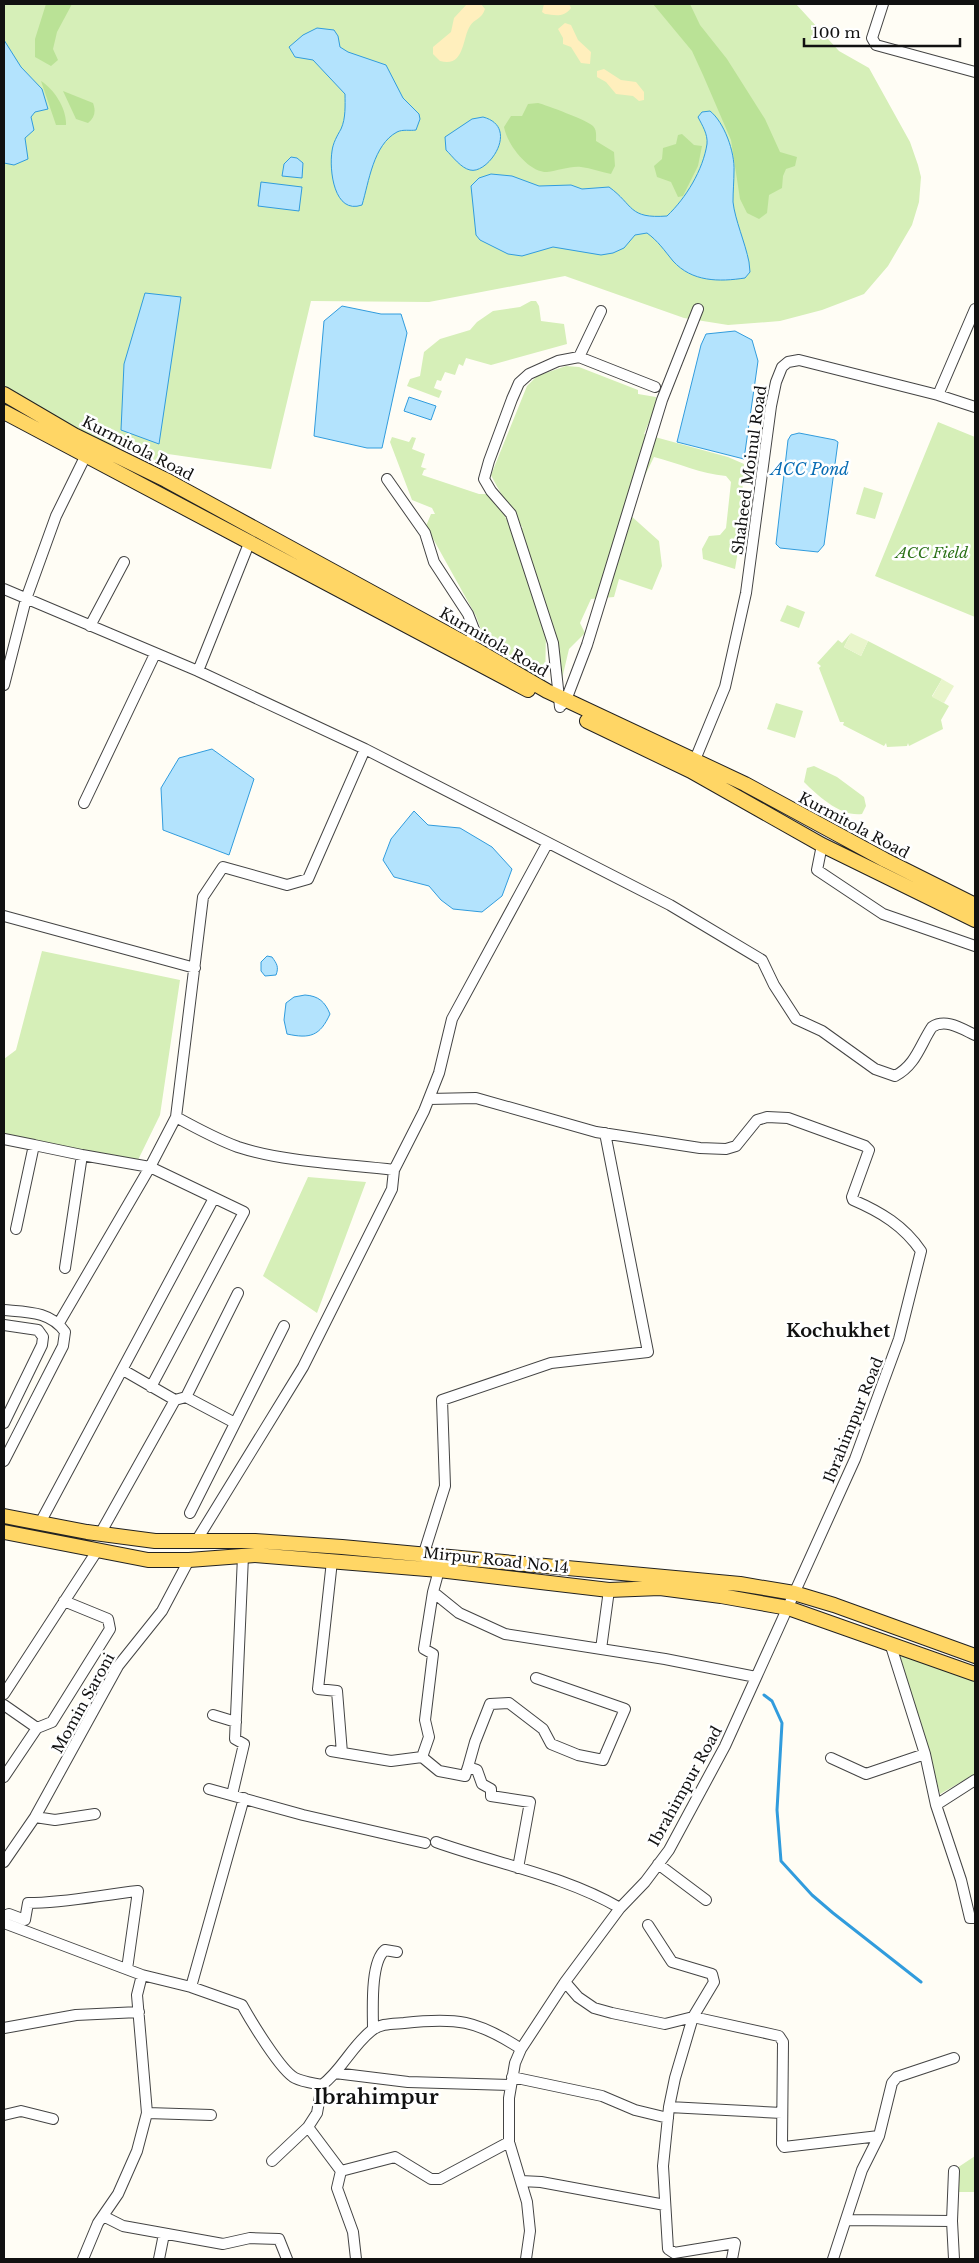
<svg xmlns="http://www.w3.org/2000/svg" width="979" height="2263" viewBox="0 0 979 2263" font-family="'Libre Baskerville',serif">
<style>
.green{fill:#d6efb8}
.forest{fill:#bae296}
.sand{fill:#ffefbd}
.pitch{fill:#e8f5cb}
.water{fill:#b3e3fd;stroke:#319cdd}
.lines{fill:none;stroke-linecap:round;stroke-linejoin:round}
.stream{stroke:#319cdd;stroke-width:3}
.minor-casing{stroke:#444;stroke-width:12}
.major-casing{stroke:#222;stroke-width:16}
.minor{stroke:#fff;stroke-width:10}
.major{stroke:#ffd665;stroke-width:14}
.labels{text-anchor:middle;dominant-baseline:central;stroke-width:5;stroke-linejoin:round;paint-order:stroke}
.street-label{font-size:15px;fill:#111;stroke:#fff}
.park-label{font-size:15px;font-style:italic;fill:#2c7218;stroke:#fff}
.water-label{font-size:16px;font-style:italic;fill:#096db4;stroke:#fff}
.quarter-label{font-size:18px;font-weight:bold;fill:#111;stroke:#fff}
.district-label{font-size:20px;font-weight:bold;fill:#111;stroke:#fff}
</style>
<rect width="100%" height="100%" fill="#fffdf5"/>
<path class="green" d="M4,4h792l43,47 30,17 41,74 8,23 3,12 -2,25 -7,23 -24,41 -24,28 -42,16 -42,11 -52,4 -44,-7 -119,-42 -136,26 -118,-1 -40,168 -103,-15 -9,9 -90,-35 -65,-43z
M531,301h5l3,5 2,15 23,3 3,20 -76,21 -25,-7 -3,8 -4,-2 -4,11 -10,-3 -4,9 -4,-1 -3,8 8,3 -3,7 -32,-12 3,-7 10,-3 4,-24 16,-13 30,-9 7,-8 16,-11 27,-4z
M566,366l13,1 59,23v4l18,3 1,6 -13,31 84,23 16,7 -5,81 -4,24 -32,-10 -1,-10 7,-13 11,-1 6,-7 5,-46 -5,-6c-25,-2 -48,-13 -72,-19l-17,35 -7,23 29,26 3,25 -10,24 -33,-11 -5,18 -23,2 -11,24 5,10 -16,16 -8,34 -7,-55 -4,-1 -4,4 -1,55 -56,-35 -13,-35 -50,-90 5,-12h4l-3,-6 -20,-8 -22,-58 2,-5 17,5 3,-5 4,1 -4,11 13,5 -4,13 6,2 -3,1 -2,5 57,19h11l13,17 6,14 14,3c-3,-2 -29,-46 -32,-53l36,-89 10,-10z
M938,422l37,15v180l-100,-41z
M864,487l19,6 -8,26 -19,-5z
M787,605l18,7 -6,16 -19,-7z
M851,633l-7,14 17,9 7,-15 74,38 -10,17 17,10 -8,14 2,9 -34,17 -1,-3 -1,3 -20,1 -1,-4 -2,3 -41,-21 1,-3h-4l-21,-54 2,-2 -4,-3 21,-23 4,3z
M776,703l27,8 -8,27 -28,-9z
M814,766l23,11 27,20 2,9 -4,8c-21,3 -44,-18 -58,-32l3,-14z
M42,951l138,29 -20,135 -22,45 -134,-25v-76l12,-9z
M308,1177l58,5 -49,131 -54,-37z
M894,1648l81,30v96l-35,20 -17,-65z
M975,2156v36h-20l2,-24z"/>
<path class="forest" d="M46,4h26l-15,28 -4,17 5,11 -7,6 -16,-9v-18z
M653,4h37l10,21 27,34 38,60 15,33 17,5 -2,9 -9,3 -3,7 -1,12 -13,7 -2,18 -8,6 -12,-6 -7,-14 -9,-59 -28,-65 -11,-24z
M41,81c13,8 26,28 25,44h-10z
M63,91l30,12c3,8 2,14 -5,20l-12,-4z
M538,103c8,2 51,18 55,23 4,4 3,10 3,15l18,11 1,14 -4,8c-10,-2 -20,-6 -30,-7 -12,-1 -23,4 -34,5 -19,0 -40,-28 -43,-45l7,-11h11l6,-12z
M682,134l12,11 8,1 -4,20 -15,30 -5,1 -7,-15 -14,-5 -3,-11 8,-7 1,-11 13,-4 2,-9z"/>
<path class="sand" d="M467,4h14l4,5c-3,10 -11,10 -15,17 -8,12 -5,42 -30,35l-7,-7v-7l18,-15 3,-14z
M544,4h25l2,4c-7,10 -17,7 -26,6l-3,-2z
M565,23l6,2 7,15 13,12 -1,12 -9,-1 -10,-16 -8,-3v-6l-5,-9z
M604,69l17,11 15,2 8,10v8l-5,1 -6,-5 -17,-2 -10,-12 -9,-5v-6z"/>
<path class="pitch" d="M851,633l17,8 -7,15 -17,-9z
M942,679l12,7 -10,17 -12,-6z"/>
<path class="water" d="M317,28l17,2 4,6 2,11 8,5 38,13 17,33 16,16 1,5 -4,11c-6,1 -13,-1 -19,2 -24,13 -28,50 -35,73 -28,10 -33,-35 -30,-54 1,-8 5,-15 9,-22 5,-11 4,-24 4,-35l-32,-34 -18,-3 -6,-10 14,-12z
M4,40l17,27 21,22 6,20 -13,3 -4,5 3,13 -9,8 3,21 -14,6 -10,-2z
M710,111c14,11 25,41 24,60 0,10 -1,20 -1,31 2,18 12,40 16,60l1,10 -5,6c-26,4 -53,4 -72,-17 -9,-11 -15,-20 -26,-28l-12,2 -11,13 -11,5 -12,2 -48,-8 -31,9 -14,-2 -28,-14 -4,-5 -5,-49 8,-8 12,-4 21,2 27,10 32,-1 11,4 27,-2c25,18 19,32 58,29 19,-18 36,-46 40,-72 1,-10 -5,-19 -9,-27l4,-5z
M483,117c38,10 5,58 -13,53 -9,-2 -17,-13 -24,-20l-1,-13 27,-18z
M291,157l6,1 6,5 -1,15 -20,-2 2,-12z
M261,182l41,5 -3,24 -41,-5z
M145,293l36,4 -22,147 -38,-14 3,-66z
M342,306l39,8h20l6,19 -25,115h-15l-53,-12 10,-115z
M735,331l17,9 6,21 -14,98 -67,-17 24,-97 5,-11z
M409,397l27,9 -5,14 -27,-9z
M799,433l36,7 3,2 -14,103 -6,7 -38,-4 -4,-4 12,-104 3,-5z
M212,749l42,30 -25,76 -66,-25 -2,-42 18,-30z
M414,811l14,14 32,3 32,19 20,22 -10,27 -20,16 -29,-3 -12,-9 -12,-14 -35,-9 -11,-17 8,-21z
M267,956l5,1c5,7 7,10 4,18l-11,1 -4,-5v-9z
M305,995c14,1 20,7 25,19 -10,22 -20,25 -43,20l-3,-14 2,-17 8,-6z"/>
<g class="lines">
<path class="stream" d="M764,1695l8,6 10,22 -5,87 4,51 31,34 21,18 88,69"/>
<g class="minor-casing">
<path id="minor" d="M883,4l-11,34 4,7 99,27
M579,357l22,-46
M938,395l37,-86
M387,479l38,54 9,29 34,52 7,18 -11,18
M4,589l194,82 167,78 305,156 92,55 12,25 22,34 26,12 53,38 20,7c21,-11 25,-31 37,-49 14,-9 30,2 43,8
M90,626l34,-64
M198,671l52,-130
M4,685l22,-86 30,-83 30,-61
M562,705l4,-5 21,-55 75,-245 36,-91
M560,707l-7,-64 -42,-129 -20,-23 -7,-12 5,-18 23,-62 7,-16 10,-9 29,-13 21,-4 76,30
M692,767l33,-80 21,-94 25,-187 5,-24 6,-15 6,-5 11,-2 139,35 37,12
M84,803l71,-149
M822,845l-5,25 66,44 92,32
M4,916l191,52
M429,1099l47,-1 120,34 104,16 26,1 10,-3 21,-26 10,-3 21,1 77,28 4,4 -17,47 1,3c28,12 51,26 68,51l-22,88 -44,120 -130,287 -56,104 -24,32 -25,26 -55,74 -44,67 -6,14 -6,35v44l18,60 3,29 -4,28
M176,1117c20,11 40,22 62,30 46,15 107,17 156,23
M4,1139l30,6 -18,84 18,-84 48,10 -17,113 17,-113 68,12 94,45 -93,175
M4,1310c22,2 47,1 61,22l-2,14 -59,115
M59,1323l91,-156 26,-50 27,-220 20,-30 64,18 21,-6 57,-130
M4,1325l34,5 5,7 -1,8 -38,78
M123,1370l52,30
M186,1397l52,-104
M190,1513l94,-187
M40,1523l174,-325
M100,1534l75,-134 11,-3 49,26
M195,1543l108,-176 89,-178 2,-19 30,-59 15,-38 13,-54 95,-175
M423,1556l22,-70 -3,-86 109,-37 97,-11 -43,-219
M332,1561l-14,128 19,2 5,62
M439,1570l-6,22 26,21 46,21 160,25 91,18
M890,1643l35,111 11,51 25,75 9,38h5
M601,1649l8,-59
M4,1694l93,-143
M4,1705l33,23 15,-6 58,-93 -2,-10 -44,-18
M213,1715l23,7
M331,1751l60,10 31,-4 17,14 26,5 3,-9
M422,1757l7,-20 -4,-17 8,-66 -9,-5 9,-57
M831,1758l35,16 59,-20
M4,1777l33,-49
M209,1789l94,26 122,28
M232,1795l12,-51 -9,-5 8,-183
M936,1805l39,-25
M35,1817l20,3 40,-6
M436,1842c61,22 127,33 184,66
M4,1862l31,-45 83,-151 44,-55 27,-51
M658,1864l48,36
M518,1868l12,-66 -39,-6v-7l-9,-5 -5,-14 -9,-3 7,-25 15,-38 19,-1 34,26 8,15 27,11 25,5 22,-51 -89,-31
M4,1916l5,-2 16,6 3,-17c38,0 72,-8 110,-12l-11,78
M4,1923l138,52 49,12 51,18c9,16 39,66 53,73 8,4 18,5 27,7 20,-15 29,-38 49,-54 10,-8 22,-7 33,-8 52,-6 73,-3 117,26
M648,1925l24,37 40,12 2,8 -21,35 -18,61 -6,29 -6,59 5,83 6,4 61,-10 -3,16
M565,1982l13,15 16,11 18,5 53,11 28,-7 86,19 4,6 -1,102 2,3 95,-11 -17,34 -29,89
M191,1987l53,-189
M4,2028l72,-13 63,-3
M373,2029c0,-18 -3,-67 12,-79l12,2
M335,2073l73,9 102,3
M512,2077l90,19 33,14 33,8
M669,2107l113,6
M147,2113l64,2
M4,2115l17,-4 32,8
M308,2127l33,44
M879,2136l13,-53 5,-6 57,-19
M272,2161l36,-34 9,-14 5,-28
M954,2171l-2,50 2,38
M521,2181l20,1 124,23
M103,2216l20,10 100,18 27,-6 29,1 8,20
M846,2220l106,1
M83,2259l15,-36 20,-29 19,-43 10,-38 -10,-118 5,-20
M159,2259l5,-25
M356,2259l-3,-27 -16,-44 4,-17 54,-14 36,22h9l69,-37"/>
</g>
<g class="major-casing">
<path id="major" d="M4,394l70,41 92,45 302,165 79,46 198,93 140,76 90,45
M4,412l524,278
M587,721l104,50 131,74 153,75
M4,1516l83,16 68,9h100l87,6 398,37 54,9 40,12 141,51
M4,1532l144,28h41l66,-5 184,15 170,20 51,-2 61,8 67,12 187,66"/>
</g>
<use href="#minor" class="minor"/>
<use href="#major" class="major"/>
</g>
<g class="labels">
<g class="street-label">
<text transform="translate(138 448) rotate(27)">Kurmitola Road</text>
<text transform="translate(749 470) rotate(-82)">Shaheed Moinul Road</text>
<text transform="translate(494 642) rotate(30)">Kurmitola Road</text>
<text transform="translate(854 825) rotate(28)">Kurmitola Road</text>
<text transform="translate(853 1420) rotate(-68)">Ibrahimpur Road</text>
<text transform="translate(496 1560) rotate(6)">Mirpur Road No.14</text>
<text transform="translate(83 1703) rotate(-61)">Momin Saroni</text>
<text transform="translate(685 1786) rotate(-61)">Ibrahimpur Road</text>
</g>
<g class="park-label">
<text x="932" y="552">ACC Field</text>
</g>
<g class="water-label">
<text x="810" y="469">ACC Pond</text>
</g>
<g class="quarter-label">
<text x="838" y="1331">Kochukhet</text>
</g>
<g class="district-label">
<text x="376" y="2097">Ibrahimpur</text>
</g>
</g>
<rect width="979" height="2263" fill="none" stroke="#111111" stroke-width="10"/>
<path d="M804 38v8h156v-8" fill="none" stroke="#111111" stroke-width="2.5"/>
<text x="812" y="38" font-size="15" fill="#111111" stroke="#ffffff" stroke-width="4" paint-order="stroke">100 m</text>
</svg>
